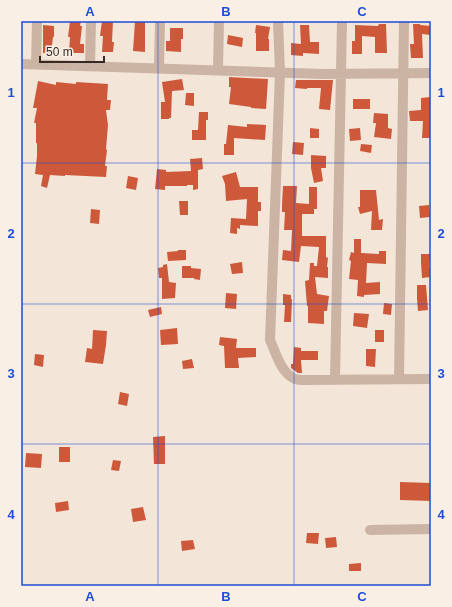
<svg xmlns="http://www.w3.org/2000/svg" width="452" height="607" viewBox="0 0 452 607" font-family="Helvetica,sans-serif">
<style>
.building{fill:#ce593a}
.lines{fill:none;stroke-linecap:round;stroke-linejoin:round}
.minor{stroke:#cbb4a3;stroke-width:10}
.grid{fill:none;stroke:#1d4ed8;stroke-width:1;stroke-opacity:0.55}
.neatline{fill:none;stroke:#1d4ed8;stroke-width:1.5}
.grid-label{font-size:13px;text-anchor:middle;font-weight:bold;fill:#1d4ed8}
</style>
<rect width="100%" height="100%" fill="#f3e5d8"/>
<path class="building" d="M70,21h11l-1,5h2l-2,18h4v9h-15l1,-16h-2z
M102,21h11l-1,21h2l-1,10h-11l1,-16h-3z
M135,21h10v31l-12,-1z
M379,24h7l1,29h-12v-16l-13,-1v18h-10v-13h3v-16l23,1z
M413,24h7v1l11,1v9l-9,-1 1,24h-12l-1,-14h4z
M43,25l11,1v11h-1l-2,17 -8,-1z
M256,25l14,2 -2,12h1v12h-13v-18h-1z
M300,25h9l1,17h9v12l-16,-1v3l-12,-1v-12l10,1z
M170,28h13v11h-2v13l-15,-1v-10h4z
M228,35l15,3 -1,9 -15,-3z
M229,77l39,2 -2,30 -15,-1v-1l-22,-3 2,-17h-2z
M182,79l2,11 -12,1 -1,27h-2v1h-8v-17h4l-3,-20z
M296,80h37l-3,30 -11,-1 2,-21h-14v1l-12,-1z
M38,81l18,4v-3l20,2v-2l32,2 -1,16h4l-1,10h-4l2,15 -2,24 1,1 -2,16h2l-1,11 -41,-2v1l-15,-1 -3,13 -6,-2 2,-11 -8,-1 2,-18v-13h-1v-20h-2l3,-15h-4z
M186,93h8v13l-9,-1z
M431,97v41h-9l1,-17h-13l-1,-10 12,-1v-12z
M353,99h17v10h-17z
M199,112h9v8h-2v20h-14v-10h6z
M374,113l14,1v14l4,1 -1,10 -17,-2 2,-14h-3z
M247,124l19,1 -1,15 -31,-2v17h-10v-11h2l2,-19 19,2z
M310,128l9,1v9h-9z
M360,128l1,12 -11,1 -1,-12z
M293,142l11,1 -1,12 -11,-1z
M361,144l11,1 -1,8 -11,-2z
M311,155l15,1v12h-5l2,13 -9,2 -3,-15z
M202,158l1,11 -5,1v19l-5,1v-5h-6v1h-22v4l-10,-1 2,-20 9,1v2l25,-1 -1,-12z
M236,172l4,15h18v15h3v9h-3v15l-18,-1v4l-3,-1v6l-7,-1 1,-15 15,1 1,-20 -21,2 -1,-17 -3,-8z
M128,176l10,2 -2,12 -10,-2z
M283,186h14l-1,17 13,1v-17h8v22h-3v5h-12v22h24v21l2,1 -1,9h1v11l-13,-1 2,17 12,2 -2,15h-3v13l-16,-1v-17h-1l-2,-25 4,-1 1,-17h4v3h3l2,-19 -18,-1 -2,16 -17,-2 1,-10 8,1 1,-21h-8l1,-18h-3v-7z
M360,190h16l3,30 4,-1 -1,11h-11l1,-19 -12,3 -2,-7h2z
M179,201h9v14h-8z
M429,205l1,12 -10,1 -1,-12z
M91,209l9,1 -1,14 -9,-1z
M354,239h7v14l18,1v-3h7v13l-19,-1 -1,20 14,-1v12l-16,1v2l-7,-1 1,-16 -9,-1 2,-18 -2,-1 2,-8 3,1z
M178,250h8v10l-18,1 -1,-9 11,-1z
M421,254h9l-1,14h1l1,9 -9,1 -1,-15z
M242,262l1,11 -11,1 -2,-10z
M167,264l2,18 7,1 -1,15 -13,1v-21h-3l-1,-10 5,-1v-2z
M182,266h9v2l10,1 -1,11 -6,-1v-1h-12z
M417,285h9l2,25 -10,1 -1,-12z
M226,293l11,1 -1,15 -11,-1z
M283,294l8,1v4h1l-1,23h-7l1,-17h-2z
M384,303l8,1 -1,11 -8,-1z
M161,307l1,7 -12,3 -2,-7z
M354,313l15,1 -2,14 -14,-2z
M177,328l1,16 -17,1 -1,-15z
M93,330l14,1 -1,14 -3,19 -18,-2 2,-14 5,1z
M375,330h9v12h-9z
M220,337l17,2 -1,9h20v9l-18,1 1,10h-14l-1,-22 -5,-1z
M294,347l7,1v3h17v9h-17l1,13h-4l-7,-5v-4h2z
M366,349h10l-1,18 -9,-1z
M35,354l9,1 -1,12 -9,-2z
M192,359l2,9 -11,1 -1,-8z
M120,392l9,2 -2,12 -9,-2z
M165,436v28h-11l-1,-27z
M59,447h11v15h-11z
M26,453l16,1 -1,14 -16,-1z
M113,460l8,1 -2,10 -8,-1z
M400,482l31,1v18l-31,-1z
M68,501l1,9 -13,2 -1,-9z
M143,507l3,13 -13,2 -2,-13z
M307,533h12l-1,11 -12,-1z
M336,537l1,10 -11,1 -1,-10z
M193,540l2,9 -13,2 -1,-10z
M361,563v8h-12v-7z"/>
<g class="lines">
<path class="minor" d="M278,21l2,52 -10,267c6,13 11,33 25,39 3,1 7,1 10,1l126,-1
M21,64l303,10 107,-1
M36,64l1,-43
M90,66l1,-45
M159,68l1,-47
M218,70l1,-49
M335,379l7,-358
M399,379l5,-358
M370,530l61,-1"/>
</g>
<path class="grid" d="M158,21v565M294,21v565M21,163h410M21,304h410M21,444h410"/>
<rect width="452" height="607" fill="none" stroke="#faefe4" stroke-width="44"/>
<path d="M40 56v6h64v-6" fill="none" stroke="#362a26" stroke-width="2"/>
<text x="46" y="56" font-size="12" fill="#362a26" stroke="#faefe4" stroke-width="3" paint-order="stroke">50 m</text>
<rect x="22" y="22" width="408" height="563" class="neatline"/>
<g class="grid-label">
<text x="90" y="16">A</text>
<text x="226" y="16">B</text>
<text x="362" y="16">C</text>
<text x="11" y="97">1</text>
<text x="441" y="97">1</text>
<text x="11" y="238">2</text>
<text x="441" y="238">2</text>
<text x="11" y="378">3</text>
<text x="441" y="378">3</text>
<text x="11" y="519">4</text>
<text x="441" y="519">4</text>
<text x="90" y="601">A</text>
<text x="226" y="601">B</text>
<text x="362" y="601">C</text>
</g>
</svg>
